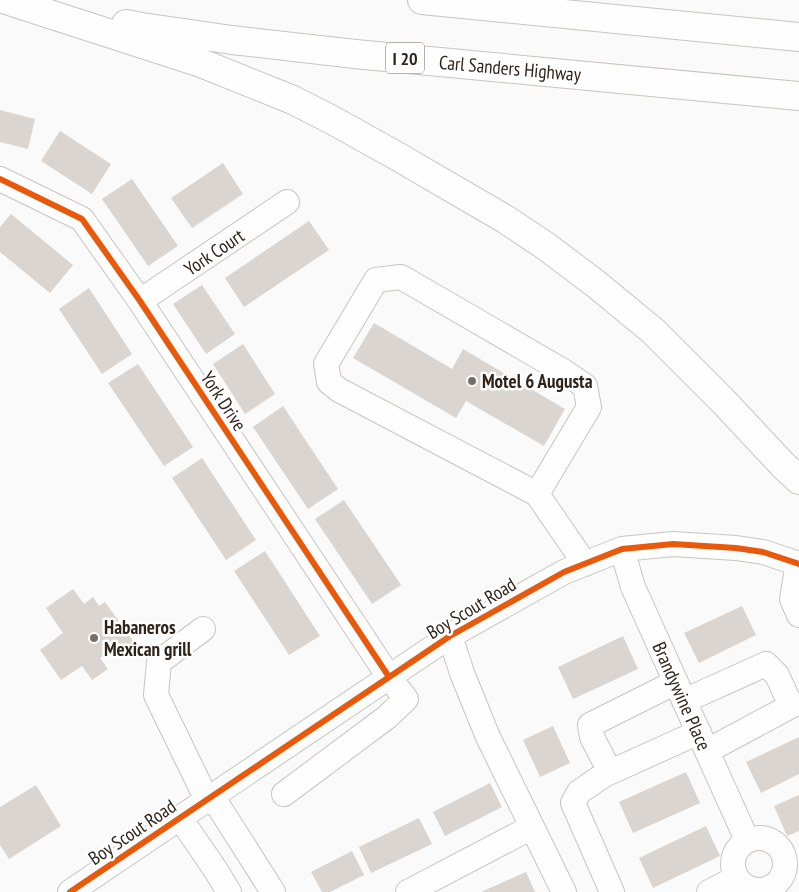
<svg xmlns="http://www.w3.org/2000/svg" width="799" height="892" viewBox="0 0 799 892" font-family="'PT Sans Narrow',sans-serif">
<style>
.building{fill:#dad5d1}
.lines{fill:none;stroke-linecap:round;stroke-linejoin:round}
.minor-casing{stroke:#c9c4bf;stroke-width:26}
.highway-casing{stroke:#c9c4bf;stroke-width:30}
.minor{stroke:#fefefe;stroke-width:24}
.highway{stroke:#fefefe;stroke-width:28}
.cycleway-casing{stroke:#fff;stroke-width:9}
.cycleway{stroke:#e8590c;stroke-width:6}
.poi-dot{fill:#766f69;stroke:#fff;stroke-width:2}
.labels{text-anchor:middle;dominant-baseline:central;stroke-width:5;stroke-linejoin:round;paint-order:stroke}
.shield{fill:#fff;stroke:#6d665f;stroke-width:1}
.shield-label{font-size:18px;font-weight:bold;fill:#2f241b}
.street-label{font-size:19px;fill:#2f241b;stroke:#fff}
.poi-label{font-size:19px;font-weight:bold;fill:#2f241b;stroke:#fff;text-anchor:start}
</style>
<rect width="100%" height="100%" fill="#fafafa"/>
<path class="building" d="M0,110l35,9 -7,30 -28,-7z
M60,131l51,33 -19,30 -51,-33z
M223,163l20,31 -51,34 -21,-30z
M132,179l46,67 -30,20 -46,-67z
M11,214l62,51 -23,28 -50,-41v-25z
M309,221l20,29 -85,57 -19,-29z
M202,285l33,49 -29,20 -33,-50z
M89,288l43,66 -30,20 -43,-65z
M374,323l78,46 11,-20 102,60 -21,37 -78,-45 -10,17 -103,-60z
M243,344l32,50 -30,20 -32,-50z
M138,364l55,83 -29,19 -56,-83z
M283,406l55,83 -30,20 -55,-82z
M202,458l54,82 -30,20 -54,-82z
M344,500l57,85 -29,19 -57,-85z
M265,551l55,85 -31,19 -55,-84z
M73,589l11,15 9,-7 6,9 6,-4 30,42 -16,11 -5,-7 -14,10 8,11 -16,11 -10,-14 -21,14 -21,-30 23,-17 -17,-25z
M742,606l14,29 -57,28 -15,-30z
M623,636l15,33 -65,30 -15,-32z
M553,726l17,37 -30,14 -17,-37z
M799,737v37l-38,19 -15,-31z
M686,772l14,31 -67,30 -14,-31z
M490,783l12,24 -57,29 -12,-24z
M36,785l25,41 -52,33 -9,-14v-38z
M799,795v36l-12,5 -13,-30z
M419,818l13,26 -61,29 -12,-26z
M706,826l14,30 -67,32 -14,-30z
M352,851l12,24 -34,17h-8l-11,-20z
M526,872l9,20h-54z"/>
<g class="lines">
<g class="minor-casing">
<path id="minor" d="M0,179l82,40 58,82 249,376 17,22 -19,18 -103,77
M140,301l147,-99
M537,494l52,-87 -4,-21 -22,-15 -162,-94 -25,3 -50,84 3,18 10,8 198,104 48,70
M622,549l11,38 114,253
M798,563l-6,36 7,16
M203,629l-44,33 -3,33 51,105
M450,636l12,37 26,64 76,155
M684,701l82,-37 11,11 14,31 -84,45
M610,772l-18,-35 -2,-12 86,-43
M212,796l61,96
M180,818l35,51 14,23
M733 864a26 26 0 1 1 52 0a26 26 0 1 1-52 0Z
M70,892l380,-256 114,-64 58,-23 51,-5 63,4 27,4 36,12
M408,892l124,-65
M612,892l-39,-89 6,-11 25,-17 95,-43
M709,892l27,-14"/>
</g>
<g class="highway-casing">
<path id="highway" d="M6,0l195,63 92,37 41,21 61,34 110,64 42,28 49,37 57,47 70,70 60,64 16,15
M422,0l377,37
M126,24l16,3 90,13 123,14 444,42"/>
</g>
<use href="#minor" class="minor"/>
<use href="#highway" class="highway"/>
<g class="cycleway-casing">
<path id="cycleway" d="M0,179l82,40 58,82 249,376
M70,892l380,-256 114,-64 58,-23 51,-5 63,4 27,4 36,12"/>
</g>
<use href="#cycleway" class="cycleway"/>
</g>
<g class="poi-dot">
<circle cx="472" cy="381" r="5"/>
<circle cx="94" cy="638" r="5"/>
</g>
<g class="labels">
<rect class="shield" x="386" y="42.5" width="38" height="31" rx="4"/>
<g class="shield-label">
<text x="405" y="58">I 20</text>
</g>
<g class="street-label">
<text transform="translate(510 68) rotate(5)">Carl Sanders Highway</text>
<text transform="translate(214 252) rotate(-34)">York Court</text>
<text transform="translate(224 401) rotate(57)">York Drive</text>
<text transform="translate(471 608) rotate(-31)">Boy Scout Road</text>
<text transform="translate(682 696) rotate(66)">Brandywine Place</text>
<text transform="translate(132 832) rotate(-34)">Boy Scout Road</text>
</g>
<g class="poi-label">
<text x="482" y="381">Motel 6 Augusta</text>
<text x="104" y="627">Habaneros<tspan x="104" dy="22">Mexican grill</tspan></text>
</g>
</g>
</svg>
